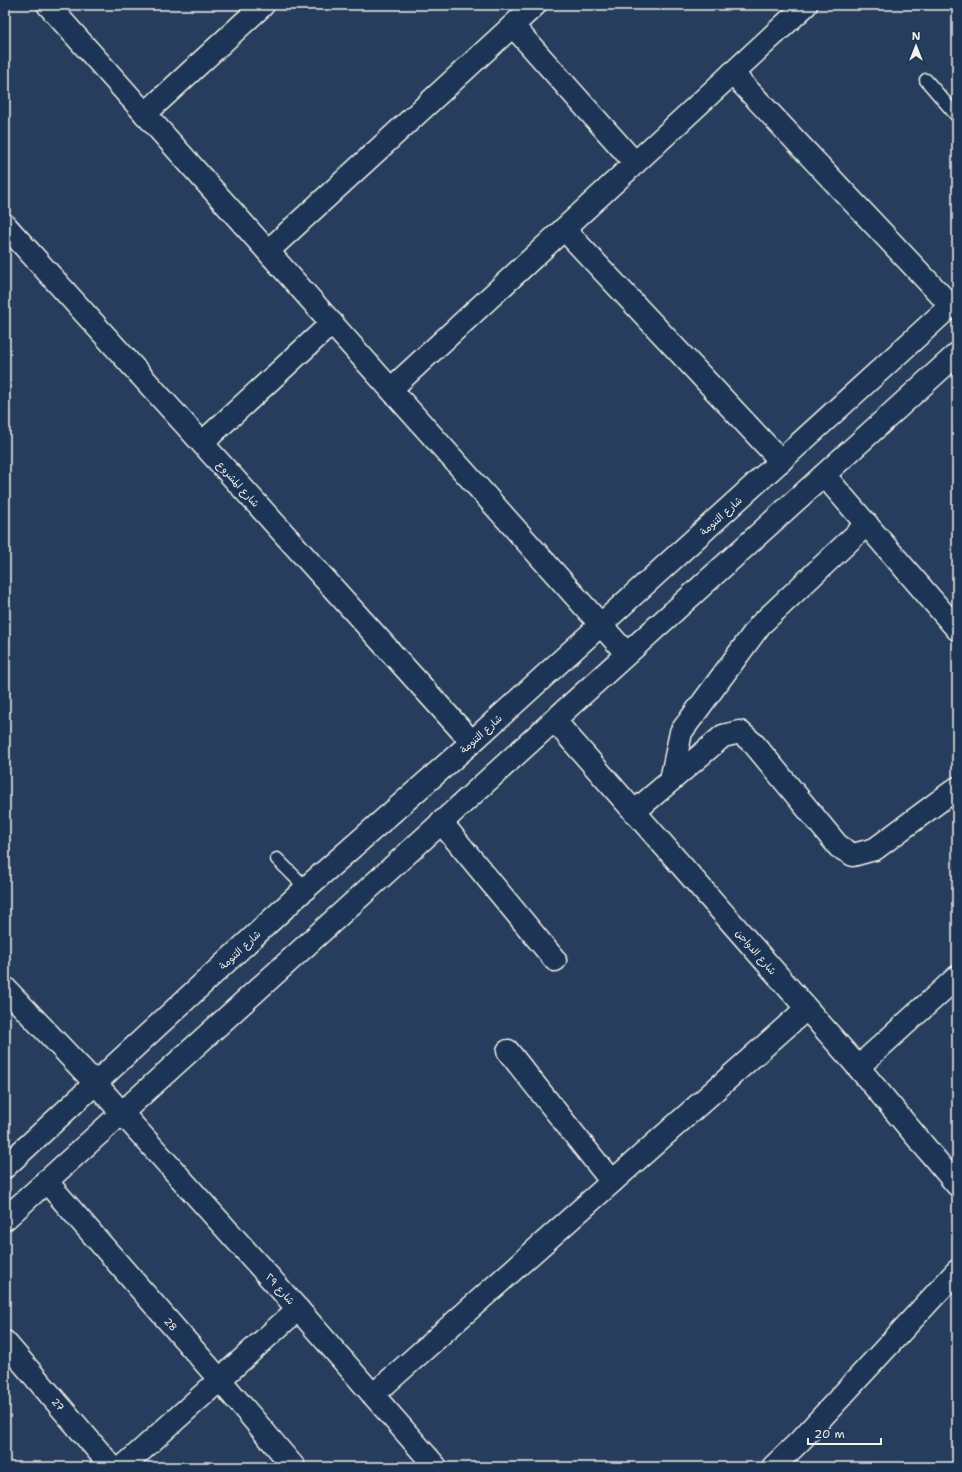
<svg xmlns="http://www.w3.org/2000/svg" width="962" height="1472" viewBox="0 0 962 1472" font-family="'Shantell Sans','Playpen Sans Arabic',sans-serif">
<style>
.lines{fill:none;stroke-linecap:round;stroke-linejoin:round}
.lane-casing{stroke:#f4f1e8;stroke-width:15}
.street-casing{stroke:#f4f1e8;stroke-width:25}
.secondary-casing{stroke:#f4f1e8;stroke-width:25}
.primary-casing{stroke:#f4f1e8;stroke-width:25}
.lane{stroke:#1d3557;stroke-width:12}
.street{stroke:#1d3557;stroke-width:22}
.secondary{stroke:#1d3557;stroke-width:22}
.primary{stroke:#1d3557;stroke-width:22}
.labels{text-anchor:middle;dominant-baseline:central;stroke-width:3;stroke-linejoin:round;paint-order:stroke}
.street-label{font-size:10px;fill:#f4f1e8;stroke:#1d3557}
</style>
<rect width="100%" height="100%" fill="#263d5d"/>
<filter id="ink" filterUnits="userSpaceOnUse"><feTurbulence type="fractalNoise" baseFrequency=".025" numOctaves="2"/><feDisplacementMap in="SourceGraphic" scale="8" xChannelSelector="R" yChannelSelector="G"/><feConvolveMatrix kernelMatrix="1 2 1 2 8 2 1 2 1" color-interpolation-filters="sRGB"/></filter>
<g filter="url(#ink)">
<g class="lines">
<g class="lane-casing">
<path id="lane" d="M926,80l31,36
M277,859l29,29"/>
</g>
<g class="street-casing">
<g id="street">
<path d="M48,5l553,620"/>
<path d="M513,26l122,137"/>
<path d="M732,73l219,233"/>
<path d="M145,114l118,-109"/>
<path d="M564,229l217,232"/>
<path d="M268,251l267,-246"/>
<path d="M391,389l415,-384"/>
<path d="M202,443l130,-120"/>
<path d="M824,475l133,154"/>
<path d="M554,720l304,347 99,118"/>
<path d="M671,780l10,-48 79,-107 107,-101"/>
<path d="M634,812l89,-76 17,-4 14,12 85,103 14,8 22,-6 82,-61"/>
<path d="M441,822l114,138"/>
<path d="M5,988l91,96"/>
<path d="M508,1051l104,131"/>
<path d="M858,1067l99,-90"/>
<path d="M122,1113l176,196 138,158"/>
<path id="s1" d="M46,1181l174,199 74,87"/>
<path id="s2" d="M5,1342l107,125"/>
<path d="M373,1395l433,-386"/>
<path d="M123,1467l175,-158"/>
<path d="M773,1467l26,-25 158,-171"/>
</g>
</g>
<g class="secondary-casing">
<path id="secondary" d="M5,225l467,517"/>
</g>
<g class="primary-casing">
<path id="primary" d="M601,625l26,29
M96,1084l26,29
M5,1167l301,-279 166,-146 485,-442
M5,1219l952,-865"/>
</g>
<use href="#lane" class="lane"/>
<use href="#street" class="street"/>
<use href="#secondary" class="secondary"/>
<use href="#primary" class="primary"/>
</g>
</g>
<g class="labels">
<g class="street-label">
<text transform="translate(238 484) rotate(48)">شارع المشروع</text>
<text transform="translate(721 516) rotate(-42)">شارع التنومة</text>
<text transform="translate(481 734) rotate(-42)">شارع التنومة</text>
<text transform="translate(240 950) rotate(-43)">شارع التنومة</text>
<text transform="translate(756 952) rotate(49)">شارع الدواجن</text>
<text transform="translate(280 1289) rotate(48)">شارع ٢٩</text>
<text stroke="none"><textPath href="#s1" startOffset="190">28</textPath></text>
<text stroke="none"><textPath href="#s2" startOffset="82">27</textPath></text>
</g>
</g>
<rect width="962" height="1472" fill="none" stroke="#1d3557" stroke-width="20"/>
<rect x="10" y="10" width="942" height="1452" fill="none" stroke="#f4f1e8" stroke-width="1.5" filter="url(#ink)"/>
<g transform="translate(916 46)" stroke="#1d3557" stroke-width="3" paint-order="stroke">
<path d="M0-3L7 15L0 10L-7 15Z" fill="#f4f1e8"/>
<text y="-6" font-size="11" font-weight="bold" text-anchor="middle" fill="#f4f1e8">N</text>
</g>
<path d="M808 1438v6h73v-6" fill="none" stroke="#f4f1e8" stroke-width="2"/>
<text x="814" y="1438" font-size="12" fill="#f4f1e8" stroke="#1d3557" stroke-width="3" paint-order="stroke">20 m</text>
</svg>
